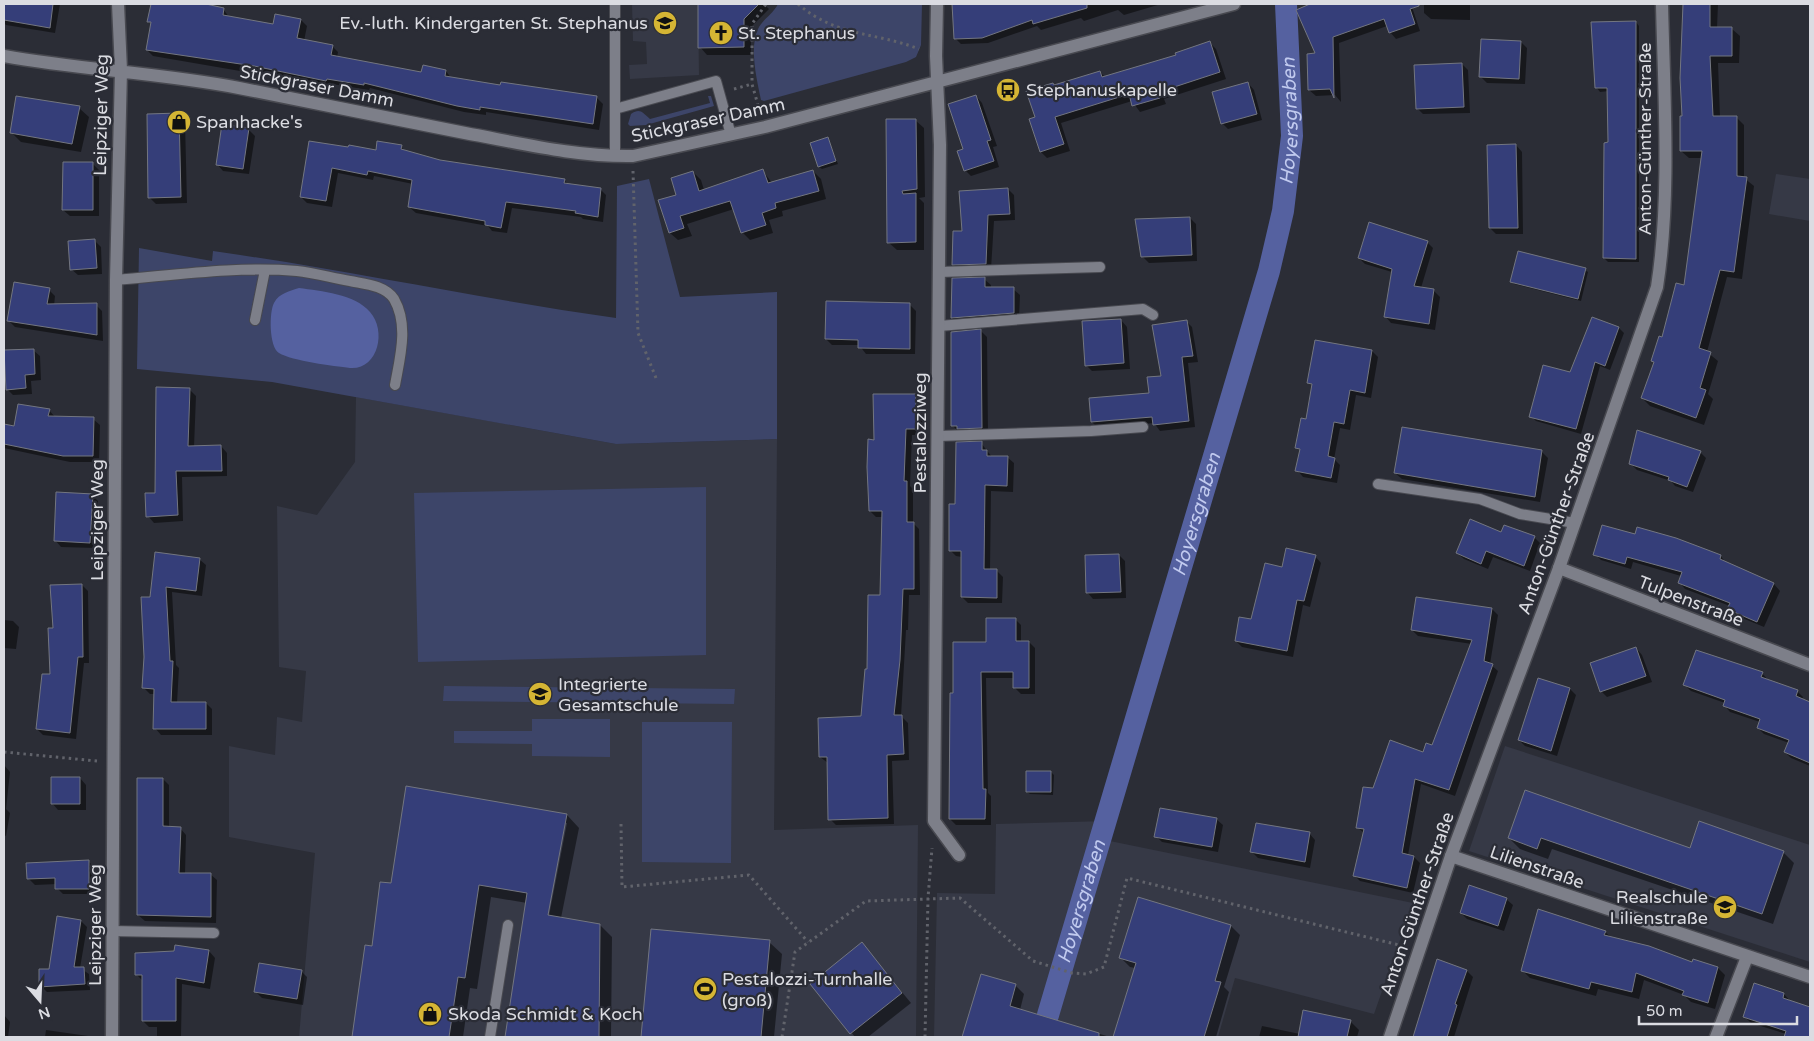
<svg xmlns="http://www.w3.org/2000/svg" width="1814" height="1041" viewBox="0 0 1814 1041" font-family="'Varela Round',sans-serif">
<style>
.built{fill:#363946}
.green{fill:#3d4569}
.water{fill:#5561a0}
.shadow{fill:#0007;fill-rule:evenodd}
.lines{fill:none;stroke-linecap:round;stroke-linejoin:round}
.canal{stroke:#5561a0;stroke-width:22}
.building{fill:#353e79;stroke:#737680}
.lane-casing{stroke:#484950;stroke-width:12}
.street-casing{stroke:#484950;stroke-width:15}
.secondary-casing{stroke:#484950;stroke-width:15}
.path{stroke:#61636b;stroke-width:3;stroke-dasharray:2.5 4;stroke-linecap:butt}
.lane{stroke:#7d7f89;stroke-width:10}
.street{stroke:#7d7f89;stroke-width:12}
.secondary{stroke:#7d7f89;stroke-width:12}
.labels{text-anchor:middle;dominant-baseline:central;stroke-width:4.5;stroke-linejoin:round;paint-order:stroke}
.poi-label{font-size:18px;fill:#dbdce2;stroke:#2b2d36;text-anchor:start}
.street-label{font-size:18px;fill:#dbdce2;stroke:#2b2d36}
.water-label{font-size:19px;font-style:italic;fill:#c1caef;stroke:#2b2d36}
</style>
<rect width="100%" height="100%" fill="#2b2d36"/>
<path class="built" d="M632,4h66l1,71 -69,4 -1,-14 18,-1 -1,-22 -13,-1z
M1776,174l34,5v42l-41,-7z
M356,397l260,47 161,-5 -3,391 144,-5 -2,212h-617l16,-184 -86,-16v-91l46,9 2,-38 25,5 4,-51 -27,-4 -2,-161 40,9 38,-53z
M1505,746l305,99v117l-341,-111z
M1107,821l-2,19 308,63 -39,111 -139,-36 -17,59h-284l3,-144 58,1 1,-70z"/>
<path class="green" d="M778,4h144l-1,41 -5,12 -10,5 -142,39 -3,-1c-4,-20 -12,-52 -3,-71 5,-10 15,-15 20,-25z
M708,96h3l3,10 -68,19 -16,1 -2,-2 3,-10c9,-6 11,-2 19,5l60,-16z
M649,179l31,118 97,-5v147l-161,5 -344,-62 -135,-13 2,-121 73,13 1,-10c135,19 268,48 403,67l1,-132z
M706,487v168l-288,7 -4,-169z
M444,686l291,3 -1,15 -291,-3z
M532,719h78v38l-78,-1v-12l-78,-1v-12h78z
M642,722h90l-1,141 -89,-1z"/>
<path class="water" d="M299,288c22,3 56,6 71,24 17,19 8,58 -20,56 -16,-2 -58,-7 -71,-15 -10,-6 -10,-41 -5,-50 5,-10 16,-12 25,-15z"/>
<path class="shadow" d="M4,4h56l-5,29 -49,-8 -2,-2z
M152,4h49l22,5 6,8 45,8 27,-5 6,6 -3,15 28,5 6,6 -1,6 85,16 24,-3 5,7 50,9 1,-4 95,15 6,6 -4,26 -113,-18v3l-22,-3 -94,-24 -1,2 -37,-6v3l-179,-31 -6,-6 5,-26 -3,-3z
M699,4h65l5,5 -18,18v28h-44l-7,-8z
M954,4h207l-37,11 -6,-5 -34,11 -3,-3 -40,12 -4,-4 -49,17 -27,1 -6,-6z
M1313,4h98l9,27 -24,8 -6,-7 -3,-6 -48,17 2,59 -6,-7 -19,1 -7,-6 8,-35 -19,-45z
M1424,4h46v16l-39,-1 -7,-6z
M1683,4h35l-1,24 15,1 8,7 -1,27h-21l2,54h16l8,8v53l10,8 -12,93 -15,-2 -20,75 11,9 -10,33 5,5 -9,26 -54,-19 -8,-8 12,-35 -2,-2 33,-74 17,-129h-13l-8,-7 3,-34 -2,-39z
M1636,22l3,4v236h-31l-4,-4 5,-114v-53l-9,1 -3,-4z
M1521,42l6,6 -2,36 -38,-1 -7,-7z
M1210,43l6,6 10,30 -62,20 2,5 -26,8 -8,-11 -71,22 9,28 -23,7 -6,-6 -10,-32 5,-2 19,-32 45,-14 5,5 72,-21z
M1462,64l6,6 2,43 -47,1 -6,-6z
M1248,83l6,7 8,30 -34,9 -6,-6z
M976,96l6,7 15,43 -4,1 6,20 -28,9 -6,-6v-20z
M79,108l10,9 -8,35 -60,-10 -10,-10z
M179,115l6,6 2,82 -31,1 -6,-6z
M915,120l9,8 1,69 -6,1 5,5v47h-27l-9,-8z
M248,129l7,7 -6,38 -26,-3 -6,-7z
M827,139l11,25 -16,5 -3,-2z
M310,142l67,10 24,-5 6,5 33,9 124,19 5,5 31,4 6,6 -3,27 -20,-3 -2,-2 -69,-9 -5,25 -15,-2 -4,-5 -72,-13 -7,-6 4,-23 -39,-8 -1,4 -35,-7 -6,34 -25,-4 -6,-6z
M1516,145l6,7 1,82h-27l-6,-6z
M93,164l6,6v46h-29l-7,-6z
M763,171l9,12 41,-12 8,8 5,20 -44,12 1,5 -14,4 4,13 -23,7 -8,-8 -8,-23 -47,15 5,12 -14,4 -8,-7 8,-38 15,-23 8,8 3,10z
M1008,189l6,6 1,25 -21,1 -3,48 -32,1 -6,-6 10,-31z
M1190,218l6,6 1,37 -48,2 -6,-6z
M95,241l6,6 1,27 -24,1 -7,-6z
M1427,242l6,6 -12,40 13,3 6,6 -5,33 -44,-7 -6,-7 7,-44 -27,-8 -6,-6z
M1585,270l3,2 -7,29 -67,-17 -2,-3z
M984,279l7,6v4h22l7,6 -1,24 -60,5 -7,-6z
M49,290l6,6 -1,10 42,-1 6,6 1,30 -88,-14 -7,-7z
M910,305l6,6 -1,43h-49l-7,-9h-27l-6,-6z
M1592,318l27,10 5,5 -14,37 -10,-4 -19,68 -45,-13 -5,-5 40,-42z
M1121,320l6,7 3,42 -38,2 -6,-6z
M1186,321l6,6 6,35 -10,1 7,64 -35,4 -6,-8 -56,5 -6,-6 59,-28 11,-17z
M981,331l6,6 1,96 -29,-1 -6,-6z
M1316,342l56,9 6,6 -7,41 -15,-3 -6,35 -10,-2 -6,31 6,6 -3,18 -34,-6 -6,-7 4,-19 -4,-4 10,-26 6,-34 -4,-5z
M33,350l7,6 1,24 -10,1 1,13 -19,1 -6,-6z
M190,390l6,6 -2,51 27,-1 6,7v23l-45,1 1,44 -29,2 -6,-7z
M915,395l7,7v33h-10l-2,51 3,3v34l6,6 1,66h-11l-1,35h-2l-5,86 7,7 1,37 -17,1 2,63 -58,1 -6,-6 -2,-56 -8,-6 42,-39 19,-122 2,-79h-7l-6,-6 5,-70z
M49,410l6,7 38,2 7,6 -1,37h-29l-66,-14v-22l11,2z
M1403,428l139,24 6,6 -8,44 -138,-23 -7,-6z
M981,443l11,14h15l7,6 -1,29 -22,-1 -1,79 7,1 6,6 -1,26h-34l-6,-6v-40l-6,-1 -6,-6 7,-44z
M1700,452l6,6 -13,34 -18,-6 -4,-5 -34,-11 -6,-6z
M92,495l6,6 -2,47 -35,-1 -6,-7z
M1502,533l32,4 6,6 -10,28 -37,-14 -5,12 -24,-10 -7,-6z
M1595,554l126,2 5,8 48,20 6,7 -16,36 -29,-12 -7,-7 2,-2 -45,-17 -6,-7 2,-6 -48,-14 -2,7 -30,-9z
M1119,555l6,6 1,37 -33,1 -6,-7z
M1315,556l6,7 -11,44 -7,-2 -10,52 -51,-10 -6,-6 16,-21 31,-51z
M199,559l7,6 -4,31 -30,-4 4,73 3,3 -2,35h29l6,6v26h-51l-6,-7v-34h-5l-6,-6 7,-90z
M82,585l6,6 1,72h-5l-8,76 -33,-4 -6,-6 14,-53 3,-47z
M1417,599l75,10 6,6 -8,49 8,7 -43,125 -34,-12 -13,71 6,2 6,6 -7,30 -53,-12 -6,-6 10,-42 -7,-6 17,-37 59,-44 39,-102 -54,-8 -6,-6z
M1015,619l6,6v17h8l6,6v46h-14l-6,-6v-10h-29l2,115 3,3v29h-35l-6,-6 4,-124 34,-51z
M4,620l9,1 6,6 -3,22 -12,-1z
M1636,648l6,7 10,27 -45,15 -6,-6z
M1762,673l6,7 29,11 6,6 -1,3 8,3v63l-19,-8 -6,-6 4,-9 -25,-9 -6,-6 2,-6 -30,-10 -6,-7 1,-2 -34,-12 -6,-6z
M1570,689l6,6 -19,61 -32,-10 -6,-6z
M4,765l6,7 -4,37 4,4 -4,23 -2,-1z
M1051,772l3,3 -1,20 -23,-1 -3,-2z
M80,778l6,7v25h-28l-6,-7z
M163,779l6,6v43h11l6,7 -1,39h25l7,6 -1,43 -71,-2 -7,-6z
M407,788l160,27 12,13 -18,90 39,7 12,12 -1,100h-105l21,-134 -36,-6 -14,92 -7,-1 -7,49h-110l14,-90 6,1 19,-63zM564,823h3l-19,98h-3z
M1526,791l164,58 93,3 11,11 -21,61 -221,-75 -4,10 -28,-10 -11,-11z
M1216,819l7,6 -5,27 -56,-10 -6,-6z
M1309,833l6,7 -5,28 -52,-10 -6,-6z
M89,862l6,6v26h-32l-6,-6v-4l-22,1 -6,-6z
M1139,898l92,28 9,9 -16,52 5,5 -13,45h-101l20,-69 -5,-1 -9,-9z
M1506,899l7,6 -9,26 -37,-12 -6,-6z
M81,921l6,6 -7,41 9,6 1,16 -43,2 -6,-6z
M652,931l117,11 13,12 -8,83h-132z
M1605,932l7,6 81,26 1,-3 24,7 7,7 -10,34 -24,-7 -7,-7 -40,-15 -5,19 -41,-10 -2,7 -66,-18 -8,-8z
M862,944l49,59 -43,34h-13l-43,-53z
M209,951l6,7 -5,31 -28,-5 -1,53h-24v-10h-8l-6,-6v-40l-6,-6z
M1438,961l29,10 6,6 -19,60h-40z
M301,971l6,6 -4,28 -41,-7 -6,-6z
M982,975l33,10 9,9 -4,16 90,27h-147z
M1784,994l6,7 20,8v28h-25l1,-3 -35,-11 -6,-6z
M4,1015l6,7 -2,15h-4z
M1350,1021l9,9 -2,7h-98l3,-11 38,8z
M46,1030l49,7h-50z"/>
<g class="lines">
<path class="canal" id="s1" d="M1048,1015l221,-744 14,-60 9,-75 -6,-132"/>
</g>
<path class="building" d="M4,4h49l-3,24 -46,-8z
M151,4h55l18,4 -1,7 50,9 2,-10 26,5 -4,19 36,7 -2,10 90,17 2,-7 23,5 -1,6 55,9 1,-3 96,14 -4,28 -113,-17v3l-23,-4 -93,-23v2l-37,-6 -1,2 -72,-15 -108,-16 5,-28h-4z
M698,4h61l-15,15v28l-46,1z
M952,4h135v4l-54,16 -1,-4 -50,18 -28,1z
M1310,4h109v2l-9,3 5,15 -26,9 -5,-14 -51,18 1,61 -4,-9 -22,1 -1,-36 8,-1 -19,-43z
M1683,4h27v23h22v29h-22l3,60h24v60l10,1 -13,95 -14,-2 -21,78 12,4 -11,36 6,2 -10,28 -55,-20 13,-36 -3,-1 8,-25 3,1 14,-54 8,2 18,-134h-22v-35h2l-2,-38z
M1636,21v238l-33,-1 1,-115 4,-1 -1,-54h-12l-4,-66z
M1481,39l40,2 -2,38 -40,-2z
M1210,41l10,31 -61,20 1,6 -28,8 -3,-12 -74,23 9,27 -24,8 -11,-33 6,-2 -9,-26 27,-8 1,2 46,-14 2,6 74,-22 -1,-2z
M1462,63l2,44 -48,2 -2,-44z
M1248,82l9,32 -36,10 -9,-32z
M976,95l15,45 -4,1 7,20 -30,10 -7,-20 6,-2 -15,-45z
M16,96l64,10 -8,38 -62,-11z
M179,113l2,84 -33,1 -1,-84z
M886,119h30l1,70 -15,2 1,3 13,-1v49l-29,1z
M222,124l27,4 -6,41 -27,-4z
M828,137l8,24 -18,6 -8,-24z
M309,141l39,6 1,-2 27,5 1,-9 25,4 -1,4 39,11 125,19 -1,4 37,5 -3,29 -23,-4 1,-2 -70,-9 -5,26 -16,-3v-4l-77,-14 4,-27 -44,-9 -1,4 -35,-7 -6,33 -26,-4z
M1516,144l2,84h-29l-2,-83z
M63,162h30v48h-31z
M763,169l5,14 45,-13 6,21 -44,12 1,5 -14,5 4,12 -25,8 -11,-32 -50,15 4,12 -15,5 -11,-33 18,-5 -5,-17 22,-7 6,20z
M1008,188l2,26 -22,1 -2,49 -34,1 1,-34h9l-3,-40z
M1190,217l2,38 -51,2 -6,-38z
M1369,222l59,19 -14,45 20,3 -5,35 -45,-7 8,-48 -34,-11z
M95,239l2,29 -27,2 -2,-29z
M1518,251l68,17 -8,31 -68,-17z
M985,277v10h29v26l-63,5 1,-40z
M14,282l36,6 -3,16 50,-1v32l-90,-14z
M826,301l84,2v46l-52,-1v-8l-33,-1z
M1592,317l27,10 -14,39 -10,-4 -19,67 -47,-12 14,-52 27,7z
M1121,319l3,44 -39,3 -3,-45z
M1187,320l6,36 -11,1 7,64 -36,4 -1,-8 -61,5 -2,-24 60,-5 -2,-16 14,-1 -9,-51z
M981,329l1,99 -25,1v-3h-6v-94z
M1315,340l57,10 -7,43 -15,-3 -6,34 -10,-2 -6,34 7,2 -4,20 -36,-7 5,-22 -5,-1 6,-30 5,1 6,-35 -5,-1z
M34,349l1,25 -10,1 1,13 -20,2 -2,-40z
M156,387l34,1 -2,58 33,-1 1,26h-46l2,44 -32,2 -1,-24h10z
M873,394h43v35h-10l-2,52h3v41h7v67h-11l-3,71 -6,55h8l2,39 -17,1 1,63 -60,2 -1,-63h-8l-1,-39 43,-2 4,-47h2l1,-74h12l2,-84h-13l-2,-44 1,-28 6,1z
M18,404l32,5 -2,7 46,1 -1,39h-30l-59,-12v-20l10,2z
M1402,427l140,23 -7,47 -141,-24z
M1637,430l64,21 -14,36 -19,-7 1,-3 -40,-13z
M982,441v9h5v6h21l-1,30 -22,-1 -1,84h13v29l-36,-1v-46h-12v-47h6l1,-62z
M56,492l37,2 -3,49 -36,-2z
M1470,519l31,13 3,-7 31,11 -11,30 -38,-15 -5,13 -25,-11z
M1602,525l33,9 2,-7 39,11 45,17 -1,4 54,24 -17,39 -30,-13 3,-6 -52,-20 4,-11 -55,-15 -2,7 -32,-9z
M1286,548l30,7 -12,46 -7,-1 -10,51 -52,-10 4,-24 12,2 14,-56 17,4z
M155,552l45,6 -4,33 -30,-4 4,74h3l-2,41h35v27h-53l1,-40 -12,-1 2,-31 -3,-60h9z
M1119,554l2,38 -35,1 -1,-38z
M82,584l1,73h-5l-8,76 -34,-4 6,-55h8l-2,-46h5l-3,-43z
M1416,597l76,11 -8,53 9,3 -44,126 -34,-11 -13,74 12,3 -7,32 -54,-12 11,-47 -8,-1 7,-41 10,1 17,-48 33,12 3,-9 6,2 40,-105 -61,-10z
M986,618h30v23h13v47h-16v-16h-32l2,117h3l-1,30h-36l1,-126h3v-51h33z
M1636,647l10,29 -46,16 -10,-29z
M1696,650l67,22 -2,5 37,13 -2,6 14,6v61l-26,-11 5,-12 -32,-12 3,-9 -37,-13 2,-6 -42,-15z
M1538,678l32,10 -19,63 -33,-11z
M1026,771h25v21h-25z
M51,777h29v27h-29z
M137,778h26v48l18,1 -2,46h32v44l-74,-2z
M406,786l161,28 -19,101 52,9 -1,113h-94l22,-144 -48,-8 -14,93 -7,-1 -9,60h-97l13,-92 7,1 8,-64 11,1z
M1525,790l165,58 9,-27 85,30 -22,63 -221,-76 -4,11 -29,-11z
M1160,808l57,10 -5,29 -58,-10z
M1256,823l54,9 -5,30 -55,-10z
M89,860v29h-34v-11l-28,1 -1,-16z
M1469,885l38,13 -9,28 -38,-13z
M1138,897l93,28 -16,56 6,1 -17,55h-91l23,-74 -17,-5z
M1538,909l68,22 -2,4 45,11 43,16 1,-3 25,8 -10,36 -26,-8 2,-4 -48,-18 -4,19 -41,-10 -2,7 -68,-18z
M57,916l24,4 -7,47h10l1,17 -46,3v-18h10z
M651,929l119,11 -9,97h-120z
M862,942l40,51 -52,41 -40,-50z
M175,945l34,5 -5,33 -28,-5v43h-34v-46h-7v-22l39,-2z
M1437,959l30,11 -12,34 2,1 -10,32h-34z
M259,963l43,7 -5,29 -43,-7z
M981,974l35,10 -6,22 89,27v4h-137z
M1754,983l30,10 -1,5 27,9v30h-26l2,-6 -43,-14z
M1303,1010l48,10 -4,17h-49z"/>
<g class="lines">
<g class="lane-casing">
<path id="lane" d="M615,4v152
M615,109l101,-28 15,54
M939,272l161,-5
M116,280c60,-5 121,-14 181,-9 18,2 35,7 53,10 14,3 35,4 44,18 15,26 6,58 1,86
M255,320l10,-50
M939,326l204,-17 10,6
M938,436l153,-5 52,-4
M1378,484l102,15 40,15 55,9
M112,931l102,2
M490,1037l18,-112"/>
</g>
<g class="street-casing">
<path id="street" d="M937,4l-1,52 4,89 -6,676 25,34
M4,56c78,14 157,17 235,32 75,15 151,30 226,45 55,10 111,24 168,23l132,-29 469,-123
M1559,568l251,97
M1451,856l359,121
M112,1037l4,-757 5,-210 -3,-66
M1716,1037l31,-80"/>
</g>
<g class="secondary-casing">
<path id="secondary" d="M1390,1037l61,-181 108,-288 98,-281c14,-90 7,-192 5,-283"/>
</g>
<path class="path" d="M798,4c38,33 78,28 121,45
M734,89l18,-5
M760,112l-8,-28v-60l14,-20
M633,171l5,162 18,45
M4,752l93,9
M621,824l1,63 127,-12 59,67
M782,1037l13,-85 71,-51 94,-3 73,63 39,12 14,1 18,-7 23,-89 276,68
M925,1037l3,-139 4,-50"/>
<use href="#lane" class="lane"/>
<use href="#street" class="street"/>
<use href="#secondary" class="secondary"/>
</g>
<defs>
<g id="school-disc" transform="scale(1.25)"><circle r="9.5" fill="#d5b534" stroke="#2b2d36"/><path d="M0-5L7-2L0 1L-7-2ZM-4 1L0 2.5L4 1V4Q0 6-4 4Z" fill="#111"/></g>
<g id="church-disc" transform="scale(1.25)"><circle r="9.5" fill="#d5b534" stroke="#2b2d36"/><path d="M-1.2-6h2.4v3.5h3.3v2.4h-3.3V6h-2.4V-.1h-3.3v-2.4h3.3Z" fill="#111"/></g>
<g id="bus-disc" transform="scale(1.25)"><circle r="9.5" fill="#d5b534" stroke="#2b2d36"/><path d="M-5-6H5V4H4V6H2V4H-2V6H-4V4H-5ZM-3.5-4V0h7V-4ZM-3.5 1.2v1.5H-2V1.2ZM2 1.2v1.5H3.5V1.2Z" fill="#111"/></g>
<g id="shop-disc" transform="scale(1.25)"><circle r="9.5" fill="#d5b534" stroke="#2b2d36"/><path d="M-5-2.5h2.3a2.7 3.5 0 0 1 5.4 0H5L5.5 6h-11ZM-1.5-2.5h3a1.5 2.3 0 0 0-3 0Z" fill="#111"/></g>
<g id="stadium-disc" transform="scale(1.25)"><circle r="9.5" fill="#d5b534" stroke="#2b2d36"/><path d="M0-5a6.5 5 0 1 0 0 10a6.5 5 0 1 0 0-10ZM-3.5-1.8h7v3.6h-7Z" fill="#111"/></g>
</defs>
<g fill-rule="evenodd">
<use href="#school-disc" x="665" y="23"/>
<use href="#church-disc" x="721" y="33"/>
<use href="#bus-disc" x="1008" y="90"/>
<use href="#shop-disc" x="179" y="122"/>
<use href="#school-disc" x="540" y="694"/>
<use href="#school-disc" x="1725" y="907"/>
<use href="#stadium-disc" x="705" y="989"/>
<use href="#shop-disc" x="430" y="1014"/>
</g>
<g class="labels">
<g class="poi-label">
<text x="648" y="23" text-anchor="end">Ev.-luth. Kindergarten St. Stephanus</text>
<text x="738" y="33">St. Stephanus</text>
<text x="1026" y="90">Stephanuskapelle</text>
<text x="196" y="122">Spanhacke's</text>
<text x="558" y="684">Integrierte<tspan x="558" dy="21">Gesamtschule</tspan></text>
<text x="1708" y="897" text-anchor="end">Realschule<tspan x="1708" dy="21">Lilienstraße</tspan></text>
<text x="722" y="979">Pestalozzi-Turnhalle<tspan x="722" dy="21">(groß)</tspan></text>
<text x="448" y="1014">Skoda Schmidt &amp; Koch</text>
</g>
<g class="street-label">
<text transform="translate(317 86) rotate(11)">Stickgraser Damm</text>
<text transform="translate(101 115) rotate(-89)">Leipziger Weg</text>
<text transform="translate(708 120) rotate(-12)">Stickgraser Damm</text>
<text transform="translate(1645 139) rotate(-90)">Anton-Günther-Straße</text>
<text transform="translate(920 433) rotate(-90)">Pestalozziweg</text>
<text transform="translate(97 520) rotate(-90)">Leipziger Weg</text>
<text transform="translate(1556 523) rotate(-70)">Anton-Günther-Straße</text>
<text transform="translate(1691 601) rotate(21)">Tulpenstraße</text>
<text transform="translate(1537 867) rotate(19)">Lilienstraße</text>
<text transform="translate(1417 904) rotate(-71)">Anton-Günther-Straße</text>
<text transform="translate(95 925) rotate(-90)">Leipziger Weg</text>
</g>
<g class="water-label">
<text stroke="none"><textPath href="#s1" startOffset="928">Hoyersgraben</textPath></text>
<text stroke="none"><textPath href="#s1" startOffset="522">Hoyersgraben</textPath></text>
<text stroke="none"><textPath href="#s1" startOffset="118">Hoyersgraben</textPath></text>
</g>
</g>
<rect width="1814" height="1041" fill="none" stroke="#dbdce2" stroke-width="10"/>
<g transform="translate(40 1001) rotate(161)" stroke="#2b2d36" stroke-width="4" paint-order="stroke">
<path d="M0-4L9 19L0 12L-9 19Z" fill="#dbdce2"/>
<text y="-8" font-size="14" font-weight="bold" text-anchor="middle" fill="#dbdce2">N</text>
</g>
<path d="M1639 1016v8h158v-8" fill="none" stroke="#dbdce2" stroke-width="2.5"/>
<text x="1646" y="1016" font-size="15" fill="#dbdce2" stroke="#2b2d36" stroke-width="4" paint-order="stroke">50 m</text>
</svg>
